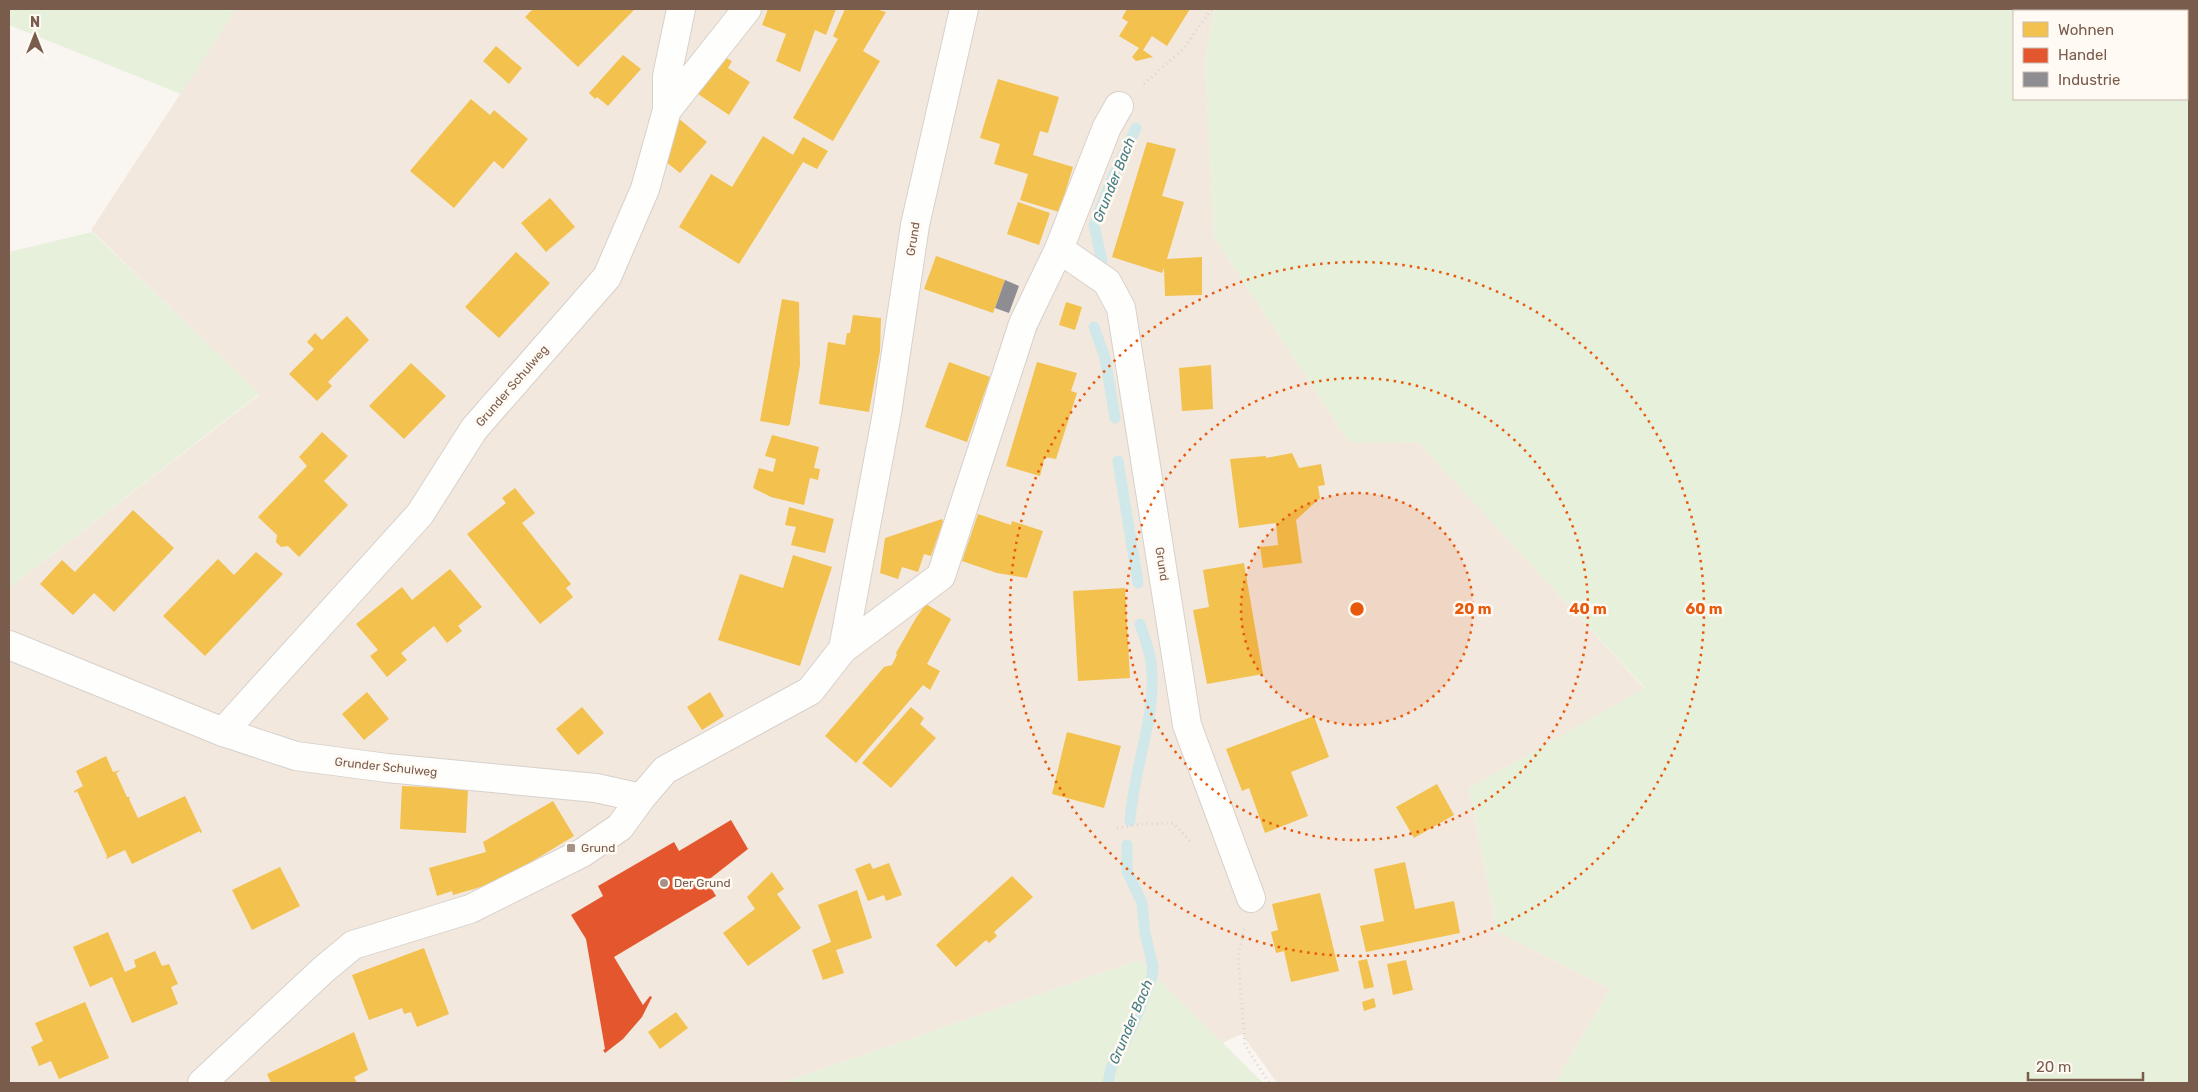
<svg xmlns="http://www.w3.org/2000/svg" width="2198" height="1092" viewBox="0 0 2198 1092" font-family="Rubik,sans-serif">
<style>
.residential{fill:#f2e8de}
.green{fill:#e7f0db;fill-rule:evenodd}
.homes{fill:#f2c14e}
.shops{fill:#e4572e}
.industry{fill:#8d8d92}
.lines{fill:none;stroke-linecap:round;stroke-linejoin:round}
.stream{stroke:#d0e8ea;stroke-width:11}
.minor-casing{stroke:#d7d1cb;stroke-width:30}
.path{stroke:#dcd5d0;stroke-width:3;stroke-dasharray:1 4;stroke-linecap:butt}
.minor{stroke:#fefefd;stroke-width:28}
.ring{fill:none;stroke:#e8590c;stroke-width:2.5;stroke-dasharray:2.5 5}
.poi-dot{fill:#a69286;stroke:#fffaf3;stroke-width:2}
.labels{text-anchor:middle;dominant-baseline:central;stroke-width:5;stroke-linejoin:round;paint-order:stroke}
.street-label{font-size:12px;fill:#7a5c4d;stroke:#fffaf3}
.poi-label{font-size:12px;fill:#7a5c4d;stroke:#fffaf3;text-anchor:start}
.water-label{font-size:14px;font-style:italic;fill:#437c86;stroke:#fffaf3}
.centre{fill:#e8590c;stroke:#fffaf3;stroke-width:2.5}
.ring-label{font-size:15px;text-anchor:middle;font-weight:bold;fill:#e8590c;stroke:#fffaf3;stroke-width:5;stroke-linejoin:round;paint-order:stroke}
</style>
<rect width="100%" height="100%" fill="#f9f5f0"/>
<path class="residential" d="M236,9h978l-9,52 9,176 135,205h70l226,247 -176,99 28,143 113,58 -55,94h-278l-35,-49 -20,9 -83,-83 -357,123h-773v-495l250,-193 -168,-165z"/>
<path class="green" d="M9,9h227l-55,85 -172,-69z
M1214,9h975v1074h-634l55,-94 -113,-58 -28,-143 176,-100 -226,-245 -70,-1 -135,-205 -9,-176zM2014,11h173v88h-173z
M92,232l167,162 -250,194v-336z
M1139,960l124,123h-481z"/>
<path class="homes" d="M533,9h102l-57,58 -53,-50z
M768,9h68l-10,26 -11,-5 -15,42 -24,-11 10,-27 -24,-9z
M845,9h30l11,3 -23,39 17,10 -47,80 -40,-23 45,-79 -5,-3z
M1127,9h63l-23,37 -15,-10 -9,14 10,7 -17,4 -4,-4 7,-9 -20,-12 9,-14 -6,-4z
M496,46l26,22 -13,16 -26,-23z
M623,55l18,14 -33,37 -11,-9 -2,2 -6,-6z
M722,56l10,5 -4,7 22,14 -21,33 -31,-21z
M998,79l61,18 -11,36 -8,-2 -7,24 40,12 -14,45 -39,-12 8,-26 -34,-10 6,-20 -20,-6z
M471,99l19,16 4,-5 34,29 -25,30 -9,-8 -40,47 -44,-37z
M677,117l30,25 -27,31 -19,-15z
M763,136l30,19 10,-18 25,14 -11,18 -14,-7 -64,102 -60,-37 32,-53 21,13z
M1147,142l29,7 -14,47 22,6 -17,57 35,-2v38l-37,1 -1,-28 -2,5 -50,-16z
M550,198l25,29 -29,25 -25,-29z
M1018,202l32,11 -11,32 -32,-11z
M516,252l34,31 -51,55 -34,-31z
M936,256l69,24 -12,33 -69,-24z
M782,299l17,3 1,63 -10,59 -2,2 -28,-5z
M1066,302l16,5 -7,23 -16,-5z
M853,315l28,3 -1,33 -11,61 -50,-8 9,-62 17,3 2,-12h3z
M347,316l22,24 -41,42 4,4 -15,15 -28,-27 25,-25 -7,-7 8,-9 7,7z
M949,362l41,15 -23,65 -42,-15z
M1037,362l40,11 -6,18 6,2 -21,66 -11,-2 -5,19 -34,-10z
M411,363l35,33 -42,43 -35,-33z
M1211,365l2,44 -31,2 -3,-43z
M322,432l26,24 -24,25 24,24 -49,52 -11,-11 -7,1 -5,-5 1,-7 -19,-18 49,-51 -8,-9z
M772,435l47,12 -5,21 6,1 -2,11 -8,-2 -6,27 -33,-8 -18,-9 6,-20 14,4 3,-13 -11,-3z
M1292,453l7,15 22,-4 4,21 -7,1 2,12 -24,22 6,43 -39,5 -3,-21 18,-2 -2,-22 -37,5 -9,-69 36,-3v2z
M515,488l20,25 -13,10 49,61 -5,4 7,9 -33,27 -73,-90 39,-31 -4,-5z
M789,507l45,12 -9,34 -34,-8 5,-18 -11,-2z
M133,510l41,38 -60,64 -20,-19 -21,22 -33,-31 22,-24 13,12z
M978,514l33,11 1,-4 31,10 -16,47 -30,-5 -35,-12z
M942,519l1,3 -12,34 -7,-2 -6,18 -16,-5 -4,12 -18,-6 5,-35z
M256,552l27,22 -78,82 -42,-40 55,-57 16,16z
M793,555l39,12 -32,99 -82,-26 22,-66 43,14z
M1244,563l19,111 -56,10 -14,-74 16,-3 -6,-37z
M450,569l32,38 -24,19 4,5 -15,12 -13,-17 -33,27 6,7 -20,17 -17,-21 8,-6 -22,-26 46,-37 10,13z
M1125,588l5,90 -52,3 -5,-90z
M926,604l25,15 -24,45 13,7 -10,19 -7,-5 -67,78 -31,-27 59,-69 8,-2 5,-10 -1,-2 20,-35z
M367,692l22,27 -25,21 -22,-26z
M710,692l14,24 -22,14 -15,-23z
M582,707l22,26 -26,22 -22,-26z
M911,707l13,11 -4,6 16,14 -45,50 -29,-25z
M1314,716l15,41 -38,15 17,44 -43,17 -16,-45 -7,3 -16,-42z
M1067,732l54,14 -17,62 -52,-14z
M106,756l7,16 8,-2 -5,3 11,24h3l-1,2 9,19 47,-22 17,36 -2,1v-2l-68,33 -7,-14 -19,9 1,-3 -30,-65 -2,2 -1,-2 9,-5 -7,-15z
M1437,784l17,31 -40,23 -18,-31z
M402,786l66,3 -2,44 -66,-4z
M553,801l21,35 -76,46 -45,13 -1,-4 -15,5 -8,-28 57,-16 -3,-10z
M1405,862l10,47 39,-8 6,32 -94,19 -6,-26 24,-5 -10,-52z
M870,863l3,6 16,-6 13,32 -16,6 -2,-6 -16,6 -13,-32z
M280,867l20,39 -48,24 -20,-40z
M772,872l12,17 -7,5 24,34 -53,38 -25,-33 32,-24 -8,-12z
M1012,876l21,21 -39,35 3,4 -8,7 -3,-3 -30,27 -20,-22z
M857,890l15,48 -36,12 8,23 -21,7 -11,-30 19,-8 -13,-37z
M1320,893l19,78 -48,11 -7,-31 -8,2 -5,-21 7,-2 -6,-26z
M108,932l17,40 11,-5 -2,-7 21,-9 7,15 7,-2 9,20 -7,3 7,17 -46,19 -20,-46 -22,10 -17,-40z
M424,948l25,66 -32,13 -6,-15 -7,2 -2,-6 -33,12 -17,-45z
M1367,959l7,28 -10,2 -6,-28z
M1406,960l7,30 -20,5 -6,-31z
M1374,998l2,9 -12,4 -2,-9z
M85,1002l24,56 -50,21 -8,-18 -12,5 -8,-19 12,-6 -8,-18z
M676,1012l12,16 -28,21 -12,-17z
M354,1032l14,38 -14,7 3,6h-86l-4,-9z"/>
<path class="shops" d="M731,820l17,29 -41,32 9,15 -102,61 29,48 7,-9 2,1 -10,20 -19,22 -18,14 -2,-3 2,-1 -19,-110 -15,-24 32,-19 -5,-10 76,-44 5,9z"/>
<path class="industry" d="M1005,280l14,6 -10,27 -14,-5z"/>
<g class="lines">
<path class="stream" d="M1102,261l-8,-36 17,-44 25,-53
M1094,327l11,31 10,60
M1118,461l20,122
M1130,821c3,-53 28,-106 21,-160 -2,-12 -7,-25 -11,-37
M1108,1083l3,-15 22,-43 19,-48 1,-10 -8,-34 -3,-30 -15,-32v-26"/>
<g class="minor-casing">
<path id="minor" d="M667,110v-34l14,-67
M1059,249l48,33 14,26 66,417 64,173
M9,645l214,87 73,24 91,12 209,20 45,10
M843,649l44,-236 28,-188 49,-216
M223,732l197,-218 54,-85 133,-152 38,-88 22,-79 80,-101
M202,1083l121,-113 30,-25 117,-36 112,-56 38,-26 21,-29 24,-28 145,-79 33,-42 98,-73 82,-252 36,-75 48,-122 12,-21"/>
</g>
<path class="path" d="M1144,84l39,-35 29,-40
M1117,828l25,-4 31,-1 19,20
M1244,929l-6,29 7,87 24,38"/>
<use href="#minor" class="minor"/>
</g>
<circle cx="1357" cy="609" r="116" fill="#e8590c" fill-opacity=".12"/>
<g class="ring">
<circle cx="1357" cy="609" r="116"/>
<circle cx="1357" cy="609" r="231"/>
<circle cx="1357" cy="609" r="347"/>
</g>
<g class="poi-dot">
<rect x="566" y="843" width="10" height="10" rx="2.5"/>
<circle cx="664" cy="883" r="5"/>
</g>
<g class="labels">
<g class="street-label">
<text transform="translate(913 239) rotate(-81)">Grund</text>
<text transform="translate(512 386) rotate(-49)">Grunder Schulweg</text>
<text transform="translate(1162 564) rotate(81)">Grund</text>
<text transform="translate(386 767) rotate(6)">Grunder Schulweg</text>
</g>
<g class="poi-label">
<text x="581" y="848">Grund</text>
<text x="674" y="883">Der Grund</text>
</g>
<g class="water-label">
<text transform="translate(1114 180) rotate(-68)">Grunder Bach</text>
<text transform="translate(1131 1022) rotate(-67)">Grunder Bach</text>
</g>
</g>
<circle cx="1357" cy="609" r="8" class="centre"/>
<g class="ring-label">
<text x="1473" y="614">20 m</text>
<text x="1588" y="614">40 m</text>
<text x="1704" y="614">60 m</text>
</g>
<rect width="2198" height="1092" fill="none" stroke="#7a5c4d" stroke-width="20"/>
<rect x="2013" y="10" width="175" height="90" fill="#fffaf3" stroke="#cabbb1"/>
<rect x="2023" y="22" width="25" height="15" fill="#f2c14e" stroke="#cabbb1"/>
<text x="2058" y="35" font-size="15" fill="#7a5c4d">Wohnen</text>
<rect x="2023" y="48" width="25" height="15" fill="#e4572e" stroke="#cabbb1"/>
<text x="2058" y="60" font-size="15" fill="#7a5c4d">Handel</text>
<rect x="2023" y="72" width="25" height="15" fill="#8d8d92" stroke="#cabbb1"/>
<text x="2058" y="85" font-size="15" fill="#7a5c4d">Industrie</text>
<g transform="translate(35 35)" stroke="#fffaf3" stroke-width="4" paint-order="stroke">
<path d="M0-4L9 19L0 12L-9 19Z" fill="#7a5c4d"/>
<text y="-8" font-size="14" font-weight="bold" text-anchor="middle" fill="#7a5c4d">N</text>
</g>
<path d="M2028 1072v8h115v-8" fill="none" stroke="#7a5c4d" stroke-width="2.5"/>
<text x="2036" y="1072" font-size="15" fill="#7a5c4d" stroke="#fffaf3" stroke-width="4" paint-order="stroke">20 m</text>
</svg>
